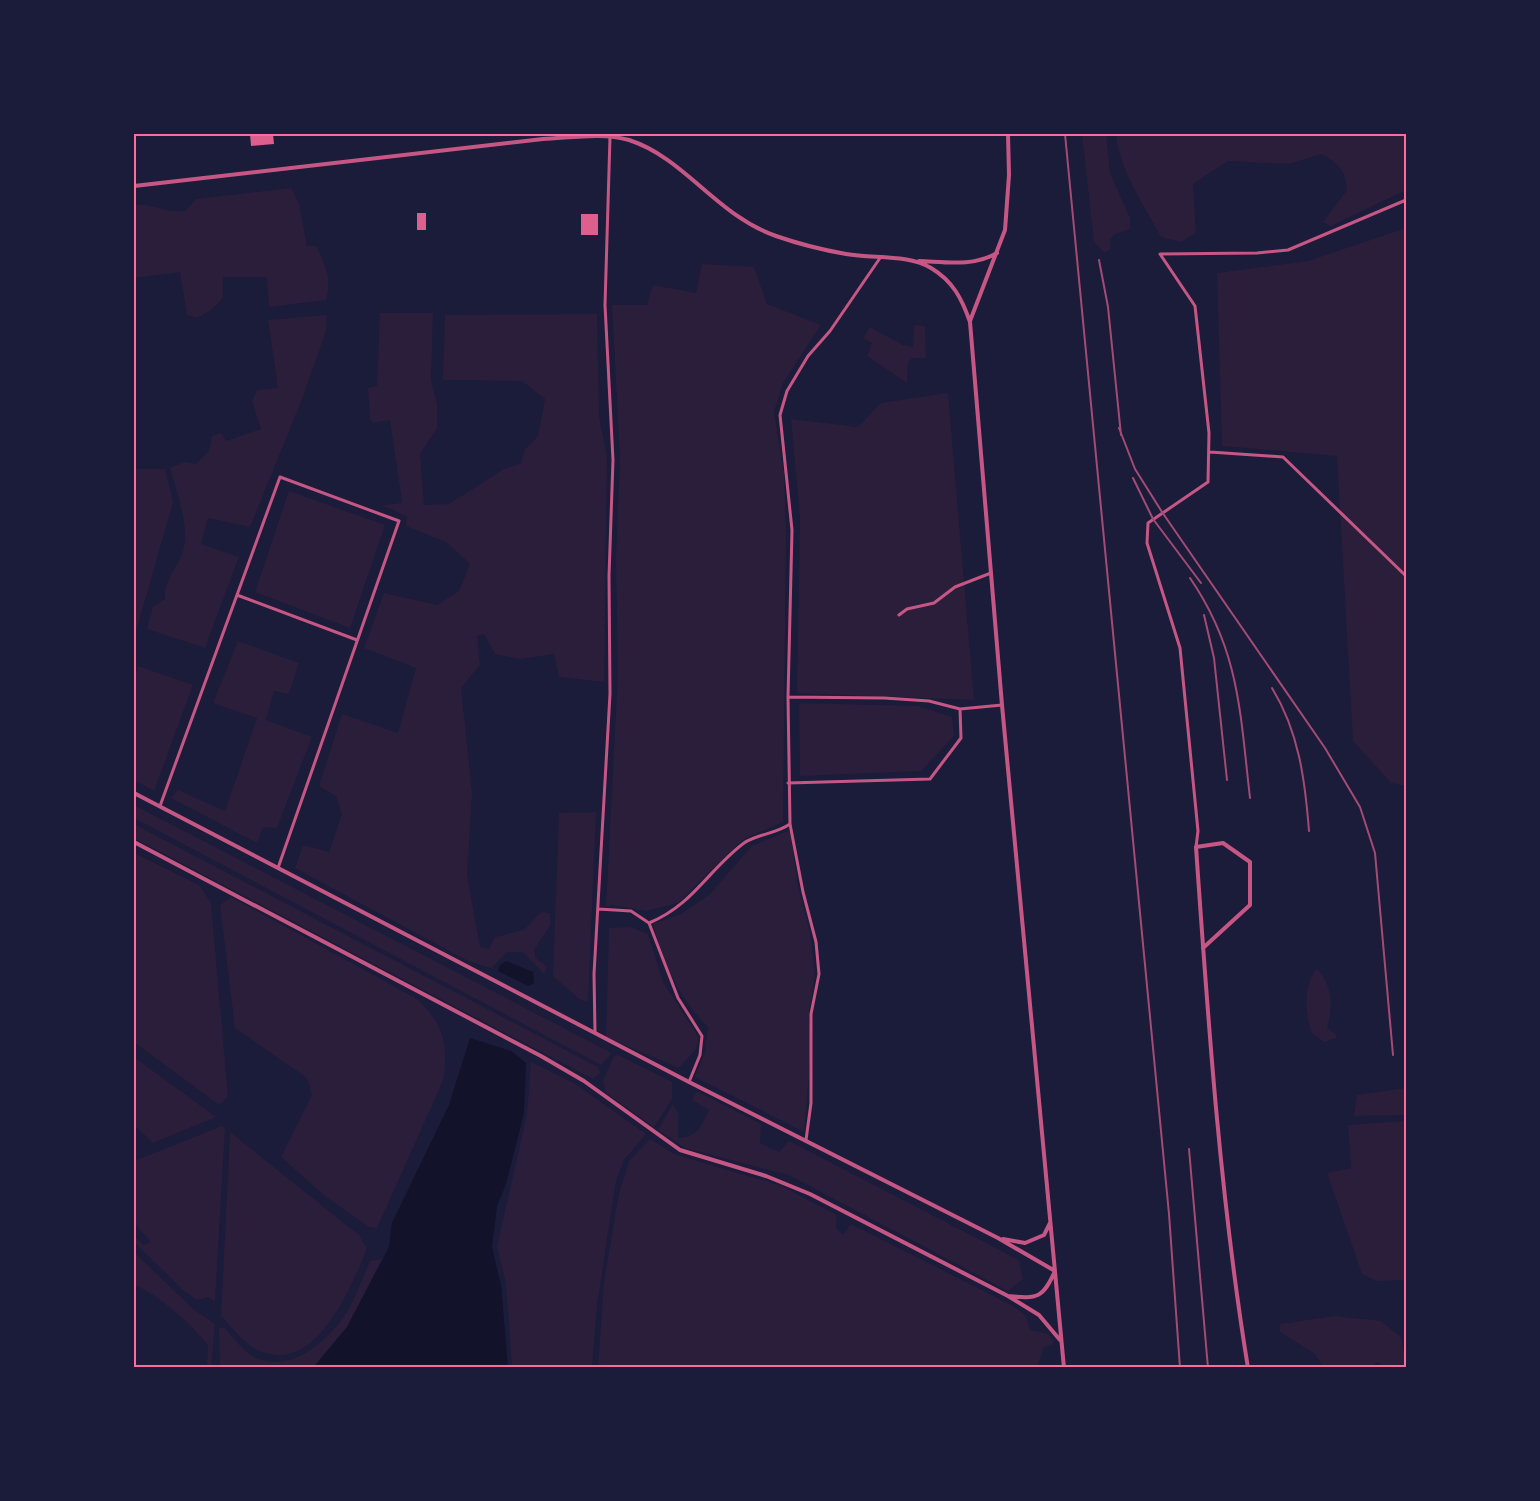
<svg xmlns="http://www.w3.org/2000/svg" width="1540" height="1501" viewBox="0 0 1540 1501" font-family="'Nunito Sans',sans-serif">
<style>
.green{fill:#2a1e3b}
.water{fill:#12122b}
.building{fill:#dd5f8e}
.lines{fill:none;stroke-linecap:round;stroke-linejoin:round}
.minor{stroke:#c65784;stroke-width:3}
.tertiary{stroke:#c65784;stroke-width:4}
.rail{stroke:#a44b75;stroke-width:2}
.neatline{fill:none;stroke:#ff6b9d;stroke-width:2}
</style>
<rect width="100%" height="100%" fill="#1b1b3a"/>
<path class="green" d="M1082,134h24l4,39 20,45v11l-15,5 -5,5 1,10 -7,4 -10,-11z
M1116,134h290v56l-75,36 -8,-4 24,-32c-2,-20 -8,-27 -26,-36l-32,10 -61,-3 -35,23 3,49 -15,9 -20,-5c-17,-32 -42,-67 -45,-103z
M291,188l8,15 8,43h9c10,20 16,33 10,54l-57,7 -2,-30h-44v21l-12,12 -14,8 -10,-3 -7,-43 -46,6v-73c20,-2 29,8 51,6l11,-12z
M1406,228v558l-15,-3 -38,-42 -16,-285 -115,-10 -5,-173 91,-12z
M702,264l52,3 13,37 54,21 -38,58 -9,29 10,63 2,55 -3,292 -41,18 -64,63 -32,8 -35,-6 -5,2 12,-233 -2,-116 4,-100 -8,-153h35l6,-20 43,8z
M380,313h53l-2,67 6,24v24l-17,26 4,51 25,-1 55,-35 17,-6 4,-14 13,-13 7,-37 -23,-18 -79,-1 2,-65 152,-1 2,103 8,39 -3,226 -45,-5 -5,-23 -34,5 -25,-5 -11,-20 -7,2 3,29 -19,23 11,105 -5,82 13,72 9,2 6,-12 29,-7 17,-18 9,1 1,11 -17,26 2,8 11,9 -3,7 -21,-22h-16l-16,16 -23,-7 -173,-93 8,-23 26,7 13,-38 -6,-18 -17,-10 23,-72 56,19 18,-65 -52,-20 20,-55 53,12 22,-14 11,-27 -24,-22 -40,-16 1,-9 -25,-12 20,-2 -12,-83 -17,3 -3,-4 -2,-31 9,-2z
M327,315l-1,17 -24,67 -52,128 -42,-9 -7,26 38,13 -34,91 -58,-19 6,-22 12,-8c-2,-20 13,-30 18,-48 7,-27 -6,-56 -13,-83l15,-6 11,2 13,-13 3,-15 9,-3 5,8 35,-12 -9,-28 5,-11 21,-2 -10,-68z
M914,325l11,1 1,32h-14l-4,5 -1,20 -40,-27 5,-13 -9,-5 7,-11 33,18 10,2z
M948,393l26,307 -177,-7 3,-176 -9,-98 67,8 23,-24z
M134,469h31l8,33 -39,137z
M289,491l96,34 -35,103 -95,-36z
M238,641l61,22 -10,31 -15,-3 -8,29 46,17 -35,91 -14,-1 -6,16 -86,-45 7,-8 47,21 32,-93 -44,-15z
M138,666l55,19 -39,106 -20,-11v-98z
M799,703l118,3 35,11 2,19 -33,35 -121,5z
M134,805l476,247v3l-9,10 -467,-247z
M596,812l-8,190 -9,-3 -26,-23 6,-163z
M134,824l464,243 2,6 -7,6 -459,-241z
M790,830l8,57 12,45 5,43 -6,36 2,39 -7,82 -109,-55 10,-24 3,-26c-32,-33 -42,-60 -55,-103l28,-10 28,-19 43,-49z
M134,853l65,32 12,18 17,194 -9,8 -85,-63z
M231,897l186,102c28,27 31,44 26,82l-66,147 -8,-1 -43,-30 -45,-40 31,-62 -5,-17 -72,-50 -15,-123z
M630,927l18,7 15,48 36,56 -3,11 -17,19 -73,-31 3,-109z
M1317,969c16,15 16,40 10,59l8,5 2,5 -13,4 -12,-9c-7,-18 -9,-50 5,-64z
M618,1055l54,27v17l-18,28 -48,-34 -3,-13 11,-24z
M134,1057l82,60 -63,26 -17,-16 -2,2z
M531,1062l43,21 72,51 -22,26 -8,21 -19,124 -5,62h-80l-6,-84 -9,-36 30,-133z
M1406,1088v27l-52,1 3,-21z
M697,1091l64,33 -1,19 19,9 10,-11 230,119 4,19 -15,12 -219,-116 -104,-27 -27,-18 15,-26 5,10v24c20,-1 23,-12 31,-28l-17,-10z
M1406,1121v159l-29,1 -15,-7 -35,-101 24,-5 -3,-43z
M222,1126l3,2 -10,174 -7,-5 -11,3 -13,-9 -50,-49v-7l9,10 8,-3 -17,-19v-62z
M230,1132l130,104 7,13c-17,40 -53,132 -113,99 -11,-6 -23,-22 -33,-32z
M650,1139l24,15 108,32 54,29v13l7,7 8,-11 162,82 13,10 4,14 19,4 5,9 -11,5 -5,19 -440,1 6,-86 15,-89 10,-32z
M134,1252l58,56 23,16 -4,43h-4l1,-22c-20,-24 -46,-47 -74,-61z
M382,1259l-35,68 -34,40h-93l-1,-39 4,-1c9,8 19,23 29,29 38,21 79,-17 97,-48 8,-15 14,-31 21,-47z
M1335,1316l46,5 20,16 5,30h-21l-8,-5 -5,5h-48l-9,-13 -35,-22v-8z"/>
<path class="water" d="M506,961l27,11 1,11 -6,3 -30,-15 2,-6z
M470,1038l41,13 15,12 -2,50 -18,71 -9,22 -5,41 9,39 7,81h-194l33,-40 42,-80 3,-24 57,-118z"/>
<path class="building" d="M250,134h23l1,10 -23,2z
M417,213h9v17h-9z
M581,214h17v21h-17z"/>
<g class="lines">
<path class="minor" d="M1160,254l35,52 14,127 -1,49 -60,41 -1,20 33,105 18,183 -2,16
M1160,254l97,-1 31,-3 118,-50
M1210,452l73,5 123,119
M237,595l120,45
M899,615l8,-6 27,-6 21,-16 36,-14
M788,697l96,1 45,3 31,8 42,-4
M788,783l142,-4 31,-41 -1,-29
M160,806l120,-329 119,44 -121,347
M598,909l33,2 18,12c44,-18 59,-53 95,-80 13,-9 32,-9 46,-19
M649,923l29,75 24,38 -2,19 -11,27
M595,1032l-1,-58 16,-280 -1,-118 4,-116 -8,-155 5,-168
M806,1140l5,-37v-89l8,-40 -3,-32 -13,-50 -13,-68 -2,-127 4,-167 -12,-115 7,-24 21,-35 22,-25 50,-73"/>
<path class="tertiary" d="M134,186l409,-47c27,-1 59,-7 86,1 56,18 87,75 147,96 23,8 47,14 70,18 28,5 61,0 85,14 22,13 31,31 39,54l32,383 62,663
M919,261c27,1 54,6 78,-8
M970,321l35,-91 4,-55 -1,-41
M134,793l555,289 309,156 57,33c-12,27 -17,28 -47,25
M134,842l407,214 43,25 96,69 86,26 44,18 198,102 31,19 21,25
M1203,948l47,-43v-43l-27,-19 -27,4c12,172 24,350 52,521
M1003,1239l22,4 19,-8 6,-12"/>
<path class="rail" d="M1065,134l104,1080 11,154
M1099,260l9,47 13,128
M1119,428l16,41 27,43 163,236 35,59 15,46 18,202
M1133,478l20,41 48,64
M1190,578c50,73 50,135 60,220
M1204,615l10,43 13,122
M1272,688c27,44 33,92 37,143
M1189,1149l19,219"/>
</g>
<rect width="1540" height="1501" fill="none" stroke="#1b1b3a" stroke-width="270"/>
<rect x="135" y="135" width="1270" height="1231" class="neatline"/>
</svg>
